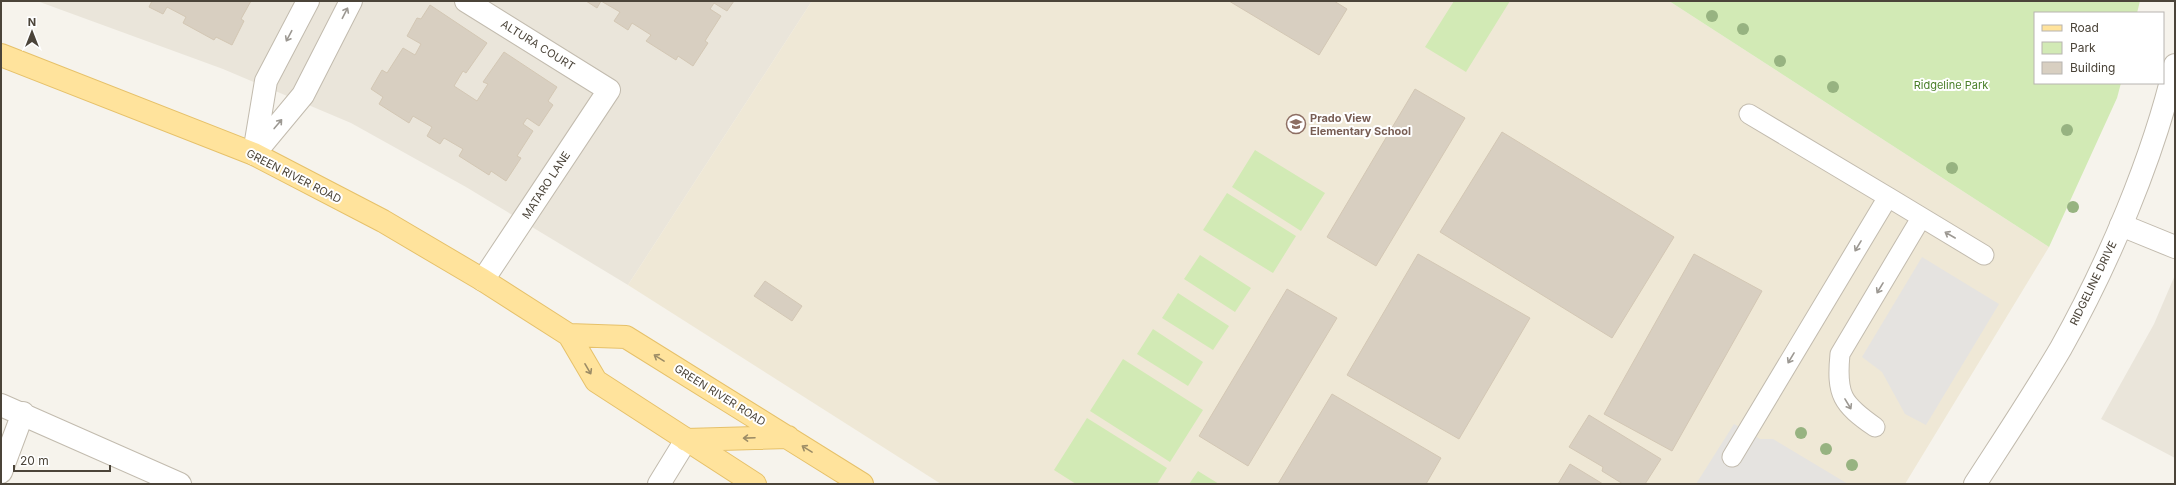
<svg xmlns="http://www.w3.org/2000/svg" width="2176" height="485" viewBox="0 0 2176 485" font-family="Inter,sans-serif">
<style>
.residential{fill:#eae5da}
.education{fill:#efe8d6}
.green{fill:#d2eab5}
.parking{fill:#e5e3e0}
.building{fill:#d8cfc1;stroke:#d3c7b4}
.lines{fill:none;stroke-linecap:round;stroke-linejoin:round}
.service-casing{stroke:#c2bbae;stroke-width:21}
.minor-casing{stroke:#c2bbae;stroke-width:24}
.tertiary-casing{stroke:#c2bbae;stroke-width:24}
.primary-casing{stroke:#e6c16a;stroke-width:24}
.service{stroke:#fff;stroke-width:19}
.minor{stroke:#fff;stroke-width:22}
.tertiary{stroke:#fff;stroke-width:22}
.primary{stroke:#ffe39c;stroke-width:22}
.tree{fill:#97b381}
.oneway{stroke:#9c9892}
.oneway2{stroke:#9c8c66}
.labels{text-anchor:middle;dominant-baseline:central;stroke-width:4;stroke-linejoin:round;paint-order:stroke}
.street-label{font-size:11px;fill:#4b4439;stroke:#fff}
.park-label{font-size:11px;fill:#4a7f2a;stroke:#fff}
.education-label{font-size:11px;font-weight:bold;fill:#785e54;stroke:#fff;text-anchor:start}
</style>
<rect width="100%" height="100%" fill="#f6f3ec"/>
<path class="residential" d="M37,1h775l-184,284 -162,-98 -115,-64 -128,-54z
M2175,275v183l-74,-39 53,-95z"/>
<path class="education" d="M812,1h857l380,246 -144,237h-964l-313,-199z"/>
<path class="green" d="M1454,1h56l-44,71 -41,-25z
M1669,1h471l-3,12h-102v70h86l-4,15 -68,149z
M1255,150l70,43 -24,38 -69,-44z
M1227,193l69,43 -23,37 -70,-43z
M1200,255l51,33 -16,24 -51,-33z
M1178,293l51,33 -16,24 -51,-32z
M1153,329l50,33 -15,24 -51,-32z
M1123,359l80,51 -33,52 -80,-51z
M1087,418l80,50 -10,16h-81l-22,-14z
M1198,471l21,13h-30z"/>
<path class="parking" d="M1922,257l77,47 -73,121 -21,-11 -23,-42 -20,-15z
M1734,424l26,15h13l75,45h-152z"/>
<path class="building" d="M152,1h99l-10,18 3,2 -12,24 -16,-8 -2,3 -31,-17 3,-6 -19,-10 -4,7 -14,-7z
M586,1h15l-4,7z
M601,1h133l-7,10 -13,-8 -4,6 11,7 -16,25 3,2 -15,23 -15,-10 -2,4 -30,-19 5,-6 -19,-12 -4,7 -14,-9 6,-9z
M1229,1h105l13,8 -28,46z
M430,5l57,38 -21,30 -3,-2 -9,15 23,15 11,-17 -5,-2 21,-30 53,35 -9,14 5,4 -14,21 -12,-8 -4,6 10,7 -16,25 4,2 -15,23 -15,-10 -2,4 -30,-19 4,-7 -19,-11 -4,6 -13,-8 5,-9 -19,-11 -4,7 -30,-19 4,-7 -12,-8 11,-19 5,3 16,-25 12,7 6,-11 -14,-8 10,-18 4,1z
M1415,89l50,29 -89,148 -49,-29z
M1502,132l172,105 -62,101 -172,-106z
M1418,254l112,64 -71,121 -112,-64z
M1694,254l68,37 -90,160 -68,-37z
M765,281l37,25 -10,15 -38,-25z
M1287,289l50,29 -89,148 -49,-30z
M1332,394l109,64 -15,26h-148z
M1589,415l72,44 -16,25h-22l-21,-13 1,-4 -34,-20z
M1570,464l33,20h-45z"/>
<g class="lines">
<g class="service-casing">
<path id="service" d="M1749,114l139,83
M1875,427c-33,-23 -39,-32 -35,-73l81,-136
M1732,457l156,-260 96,58"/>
</g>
<g class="minor-casing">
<path id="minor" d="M466,1l143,89 -126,190
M254,153l12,-72 42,-80
M254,154l49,-59 48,-94
M2121,225l54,22
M1,405l179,79
M1,472l22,-59
M659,484l27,-44"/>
</g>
<g class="tertiary-casing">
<path id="tertiary" d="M1975,484c29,-45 59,-90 86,-136 47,-84 92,-189 114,-283"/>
</g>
<g class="primary-casing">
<path id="primary" d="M1,55l253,99 129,67 100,59 86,55 27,46 159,103
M569,335l57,2 236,147
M686,440l102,-3"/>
</g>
<use href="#service" class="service"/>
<use href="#minor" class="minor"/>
<use href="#tertiary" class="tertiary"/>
<use href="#primary" class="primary"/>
</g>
<g class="tree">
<circle cx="1712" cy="16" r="6"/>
<circle cx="1743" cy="29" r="6"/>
<circle cx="1780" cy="61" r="6"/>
<circle cx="1833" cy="87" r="6"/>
<circle cx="2067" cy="130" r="6"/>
<circle cx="1952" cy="168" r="6"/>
<circle cx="2073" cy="207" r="6"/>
<circle cx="1801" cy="433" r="6"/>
<circle cx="1826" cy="449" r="6"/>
<circle cx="1852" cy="465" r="6"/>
</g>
<defs><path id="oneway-shaft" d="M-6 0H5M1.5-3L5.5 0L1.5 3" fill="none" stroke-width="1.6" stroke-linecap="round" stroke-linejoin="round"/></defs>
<g class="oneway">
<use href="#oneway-shaft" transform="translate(345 13) rotate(-63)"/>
<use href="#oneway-shaft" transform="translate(289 36) rotate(118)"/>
<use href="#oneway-shaft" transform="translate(278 124) rotate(-50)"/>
<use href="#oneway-shaft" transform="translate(1950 235) rotate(-150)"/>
<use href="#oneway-shaft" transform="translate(1858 246) rotate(121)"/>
<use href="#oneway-shaft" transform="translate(1880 288) rotate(121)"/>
<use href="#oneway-shaft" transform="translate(1791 358) rotate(121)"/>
<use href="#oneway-shaft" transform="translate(1848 404) rotate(59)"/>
</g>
<g class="oneway2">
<use href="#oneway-shaft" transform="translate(659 358) rotate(-148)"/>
<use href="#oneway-shaft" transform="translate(588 369) rotate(60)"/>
<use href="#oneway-shaft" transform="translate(749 438) rotate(178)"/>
<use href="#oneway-shaft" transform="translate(807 449) rotate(-148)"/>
</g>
<defs>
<g id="school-ring" transform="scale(1)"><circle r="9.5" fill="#fff" stroke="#8d6e63" stroke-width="1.5"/><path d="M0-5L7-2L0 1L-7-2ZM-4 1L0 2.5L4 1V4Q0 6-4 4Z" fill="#8d6e63"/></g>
</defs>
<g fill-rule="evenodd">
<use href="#school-ring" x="1296" y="124"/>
</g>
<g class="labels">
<g class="street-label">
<text transform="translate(538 45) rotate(32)">ALTURA COURT</text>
<text transform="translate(294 176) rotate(27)">GREEN RIVER ROAD</text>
<text transform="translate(546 185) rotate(-57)">MATARO LANE</text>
<text transform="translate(2093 283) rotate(-64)">RIDGELINE DRIVE</text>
<text transform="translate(720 395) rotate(32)">GREEN RIVER ROAD</text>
</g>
<g class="park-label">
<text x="1951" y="85">Ridgeline Park</text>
</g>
<g class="education-label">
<text x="1310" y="118">Prado View<tspan x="1310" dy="13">Elementary School</tspan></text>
</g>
</g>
<rect width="2176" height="485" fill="none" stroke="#4b4439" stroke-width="4"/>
<rect x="2034" y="12" width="130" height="72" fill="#ffffff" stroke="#b7b4b0"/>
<rect x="2042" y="25" width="20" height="6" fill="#ffe39c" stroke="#b7b4b0"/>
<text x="2070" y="32" font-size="12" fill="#4b4439">Road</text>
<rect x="2042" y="42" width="20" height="12" fill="#d2eab5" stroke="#b7b4b0"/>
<text x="2070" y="52" font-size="12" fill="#4b4439">Park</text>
<rect x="2042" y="62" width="20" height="12" fill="#d8cfc1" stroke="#b7b4b0"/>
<text x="2070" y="72" font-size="12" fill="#4b4439">Building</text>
<g transform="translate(32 32)" stroke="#ffffff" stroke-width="3" paint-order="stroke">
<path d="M0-3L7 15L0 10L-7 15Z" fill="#4b4439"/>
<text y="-6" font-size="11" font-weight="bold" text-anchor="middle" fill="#4b4439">N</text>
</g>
<path d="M14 465v6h96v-6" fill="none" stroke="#4b4439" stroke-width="2"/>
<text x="20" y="465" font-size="12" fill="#4b4439" stroke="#ffffff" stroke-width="3" paint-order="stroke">20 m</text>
</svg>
